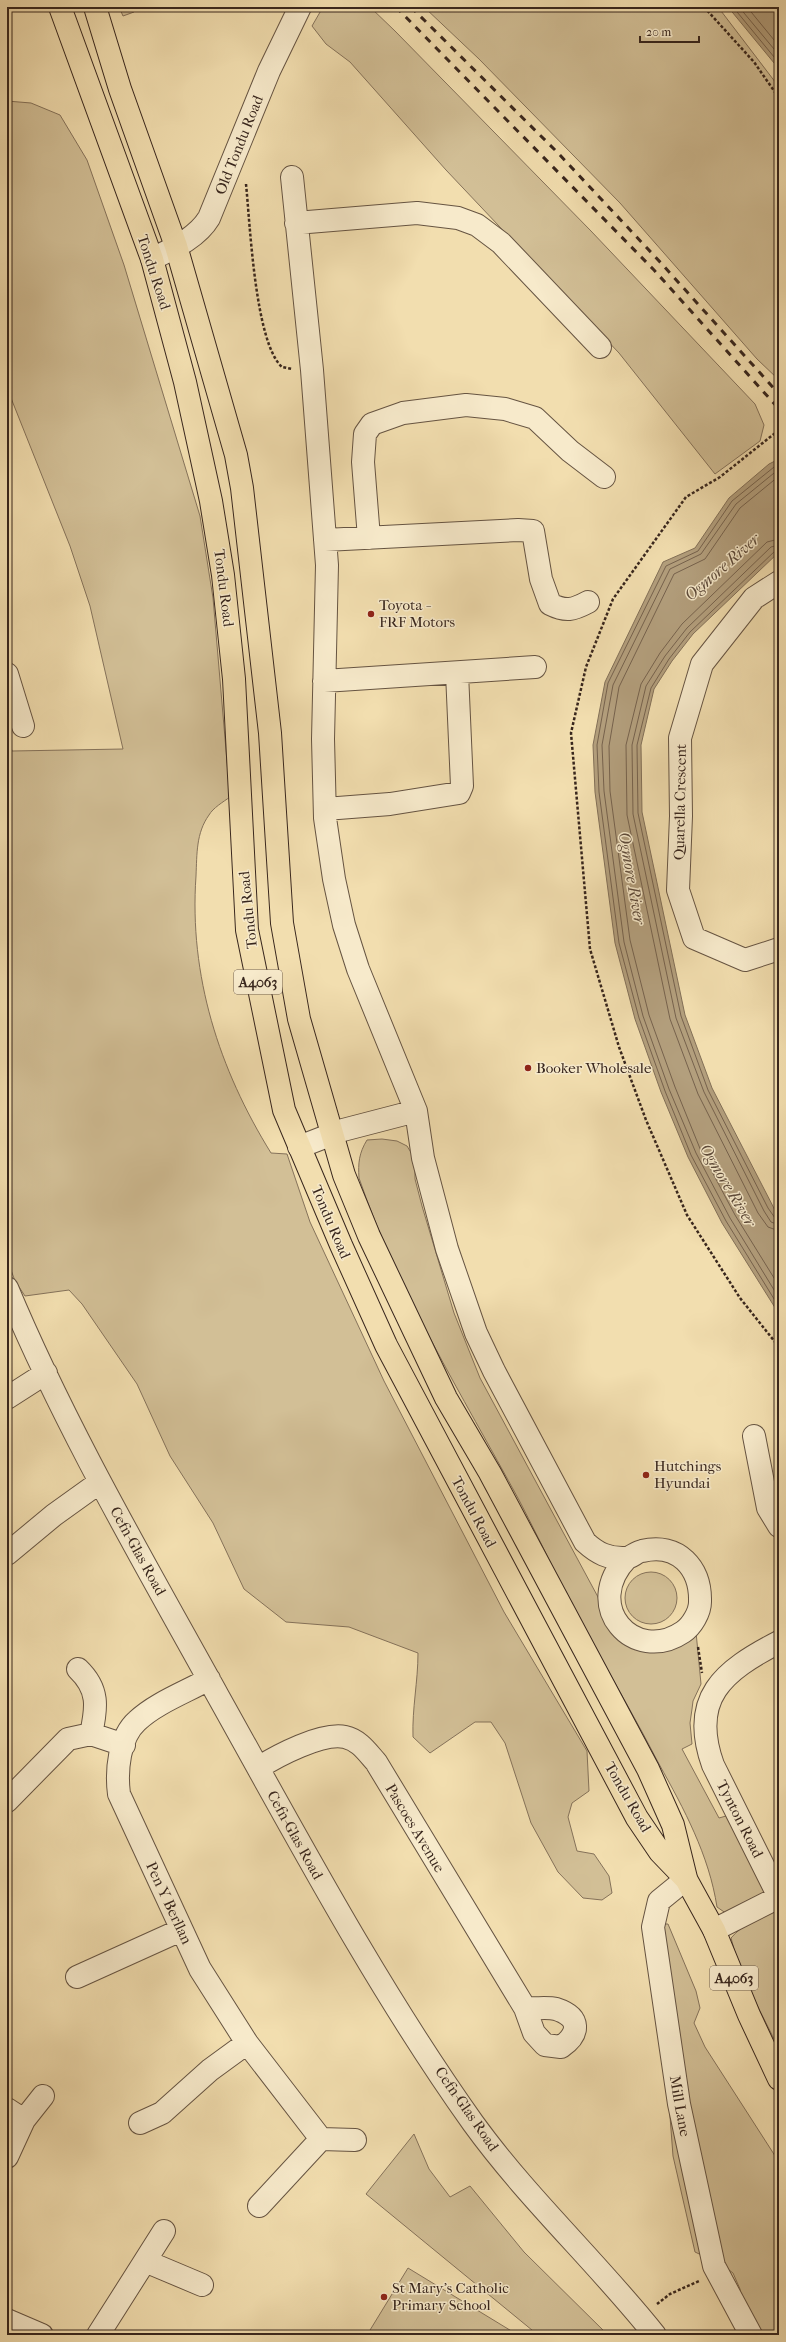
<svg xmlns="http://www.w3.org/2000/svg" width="786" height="2342" viewBox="0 0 786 2342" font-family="'IM FELL French Canon',serif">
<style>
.green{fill:#d2bf96;stroke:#85725a}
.water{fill:#b39f7d;stroke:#826f57}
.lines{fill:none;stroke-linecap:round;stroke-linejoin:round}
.shore{stroke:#76624d;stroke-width:1}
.minor-casing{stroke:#665442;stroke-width:24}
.major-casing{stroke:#38261d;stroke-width:24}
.path{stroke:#38261d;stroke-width:2.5;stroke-dasharray:3 2;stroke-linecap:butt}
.minor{stroke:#f7eacb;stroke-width:22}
.major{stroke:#f2deaf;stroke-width:22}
.rail{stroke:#38261d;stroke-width:3;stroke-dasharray:7 7;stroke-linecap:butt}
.poi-dot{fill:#8f2418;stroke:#f7eacb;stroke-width:1.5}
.labels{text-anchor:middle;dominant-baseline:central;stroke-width:3;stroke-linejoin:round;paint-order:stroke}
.shield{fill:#f7eacb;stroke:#716151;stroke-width:1}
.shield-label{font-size:14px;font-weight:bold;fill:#38261d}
.street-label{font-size:15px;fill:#38261d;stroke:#f7eacb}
.poi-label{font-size:15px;fill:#38261d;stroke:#f7eacb;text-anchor:start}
.water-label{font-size:16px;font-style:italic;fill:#5d4a3a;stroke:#f7eacb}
</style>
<rect width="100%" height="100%" fill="#f2deaf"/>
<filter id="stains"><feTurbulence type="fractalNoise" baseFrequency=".005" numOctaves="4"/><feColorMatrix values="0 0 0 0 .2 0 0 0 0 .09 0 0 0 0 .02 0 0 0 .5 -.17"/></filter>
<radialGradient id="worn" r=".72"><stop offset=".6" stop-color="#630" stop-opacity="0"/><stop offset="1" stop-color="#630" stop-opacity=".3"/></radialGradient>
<path class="green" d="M119,7h16l-1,5 -11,4z
M323,7h47l25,24 196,200 164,173 9,21 -4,16 -45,33 -96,-121 -173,-183 -96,-108 -24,-18 -14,-18z
M424,7h294l61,80v293l-22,-21 -137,-156 -141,-144z
M7,101l24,2 29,12 27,45 37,105 76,251 13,82 17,199c-7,5 -17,11 -21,18 -13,18 -12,39 -13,61 -7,100 23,193 75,277l16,1 23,68 74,159 120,231 83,139 2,40 -17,12 -4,14 9,34 17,3 15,22 3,17 -10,7 -19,-2 -25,-26 -27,-49 -26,-80 -14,-21h-16l-45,31 -17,-16c-1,-29 5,-55 5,-84l-69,-26 -63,-5 -42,-33 -31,-66 -43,-67 -33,-72 -55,-80 -13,-14 -44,6 -10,-15 -8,-22v-526l5,18 111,-2 -33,-143 -20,-60 -63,-158z
M382,1139l15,2 10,5 8,13v20l7,27 32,107 26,65 132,245 17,16 67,-7 5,52 -8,17 -1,8 -2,14 2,21 -10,5 37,69 7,-2 40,76 -39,22 -10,-7c-8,-52 -33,-98 -58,-143 -20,-39 -42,-77 -63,-115 -28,-49 -51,-99 -77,-149 -57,-105 -121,-208 -160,-322 -1,-15 0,-25 8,-38z
M625 1598a26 26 0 1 1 52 0a26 26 0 1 1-52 0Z
M776,1911l3,3v135c-17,-35 -39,-73 -48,-111 11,-13 29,-22 45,-27z
M662,1924h6l28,67 4,17 -6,15 11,24 74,115v173h-22l-15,-30 -2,-16 -7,-16 -12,-9 -26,-12 -22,-96 -11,-145z
M414,2134l15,35 21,28 20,-11 54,66 84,83h-70l-172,-141z
M408,2268l110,67h-151z"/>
<path class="water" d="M728,7h51v62z
M779,459v93l-86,82 -21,27 -18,28 -13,56 1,67 43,203 27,73 67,130v96l-57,-91 -34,-66 -27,-65 -26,-73 -20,-76 -20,-151 -2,-47 12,-63 58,-120 32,-14 34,-50 40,-34z"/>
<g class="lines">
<path class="shore" d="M733,7l46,56
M739,7l40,48
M747,7l32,39
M779,463l-47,38 -34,50 -32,15 -58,117 -11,62 2,47 20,151 20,75 26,73 26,64 35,66 53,86
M779,469l-43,35 -35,50 -31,15 -57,116 -11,60 2,46 20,151 19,74 26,73 27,64 34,65 49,80
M779,476l-39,32 -35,51 -31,15 -55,113 -10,59 1,45 20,149 19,75 26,72 26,64 34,64 44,71
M779,539l-12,3 -85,82 -22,29 -19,31 -15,61 1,70 43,204 28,75 60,119 10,14 11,4
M779,545l-8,2 -84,81 -22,28 -19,30 -14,59 1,69 43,204 28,74 60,119 7,11 8,3
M779,550l-4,1 -85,81 -21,27 -18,29 -14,57 1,68 43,203 27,74 60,118 7,10 4,2"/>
<g class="minor-casing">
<path id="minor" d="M292,177l20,193 15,195 -4,174 2,79 9,61 10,46 14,44 58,142 7,47 24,91 29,84 18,38 91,171c12,11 23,17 41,16 5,0 10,-6 16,-7 36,-9 59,17 58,51 0,10 -8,24 -17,30 -49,33 -102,-26 -56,-74
M296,223l121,-10 41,5 19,7 24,18 99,104
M152,259c20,-10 45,-21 57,-41l60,-147 31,-64
M369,538l-6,-76 2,-28 7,-10 31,-11 63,-8 39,4 30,9 35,33 34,26
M325,540l193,-10 15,1 8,48 9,25c16,8 23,6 38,-2
M779,582l-25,16 -52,66 -22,74 1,78 -3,74 16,48 51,22 34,-11
M7,674l16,52
M324,681l211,-14
M325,809l65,-5 69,-11 3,-7 -5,-113
M299,1147l44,-17 73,-19
M7,1288c59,141 137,274 211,408 81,145 159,292 255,427 55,76 124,139 182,212
M7,1398l39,-25
M754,1436l14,72 11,18
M7,1554l47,-39 46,-33
M779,1642c-56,29 -90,56 -66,123l66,132
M78,1669c21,20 19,38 13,65
M209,1679c-23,13 -53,24 -72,42 -18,16 -21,50 -18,73l81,175 47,74 74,96 -62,67
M258,1768c19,-12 64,-36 87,-31 14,3 22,15 31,25l149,246c10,1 23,-1 31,1 25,8 24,25 5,38l-16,-2 -11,-12 -9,-25
M7,1801l61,-62 23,-5 33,11
M686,1879l-27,22 -6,26 26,177 35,162 37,69
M714,1930l65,-33
M77,1977l104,-47
M7,2109l17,11
M140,2123l22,-10 48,-43 37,-27
M321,2139l34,1
M7,2157l17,-37 19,-24
M145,2261l19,-30
M7,2320l35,15
M98,2335l47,-74 57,24"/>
</g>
<g class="major-casing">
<path id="major" d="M60,7l92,252 33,123 26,119 12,74 11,104 13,251 37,180 57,135 45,100 251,473 23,34 26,27 28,51 35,85 30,64
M95,7l25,82 56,157 60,209 6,33 28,245 12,190 17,96 45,156 25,61 77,162 44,75 158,296 25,56 13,53"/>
</g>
<path class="path" d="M704,7l50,55 25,36
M246,184c4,39 9,159 36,183l10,2
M779,430l-59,47 -34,20 -73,102 -27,68 -15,66 19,216 29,98 27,73 41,95 53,83 39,49
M698,1647l4,26
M657,2304l13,-10 29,-13"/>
<use href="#minor" class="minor"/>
<use href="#major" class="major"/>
<path class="rail" d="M396,7l258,263 125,139
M411,7l147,146 103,110 118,131"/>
</g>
<g class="poi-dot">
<circle cx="371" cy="614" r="4"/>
<circle cx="528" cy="1068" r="4"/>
<circle cx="646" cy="1475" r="4"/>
<circle cx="384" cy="2297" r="4"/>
</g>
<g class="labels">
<g class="shield">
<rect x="234" y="970" width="48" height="24" rx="3"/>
<rect x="710" y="1966" width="48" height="24" rx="3"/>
</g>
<g class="shield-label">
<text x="258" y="982">A4063</text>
<text x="734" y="1978">A4063</text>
</g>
<g class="street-label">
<text transform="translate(239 145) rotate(-68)">Old Tondu Road</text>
<text transform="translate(154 272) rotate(72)">Tondu Road</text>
<text transform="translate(224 588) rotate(83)">Tondu Road</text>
<text transform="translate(680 802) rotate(-89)">Quarella Crescent</text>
<text transform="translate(248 910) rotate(-96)">Tondu Road</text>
<text transform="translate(331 1222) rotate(67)">Tondu Road</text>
<text transform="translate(474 1512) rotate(62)">Tondu Road</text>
<text transform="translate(138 1551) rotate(61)">Cefn-Glas Road</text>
<text transform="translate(628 1797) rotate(60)">Tondu Road</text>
<text transform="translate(740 1819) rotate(63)">Tynton Road</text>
<text transform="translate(415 1828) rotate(59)">Pascoes Avenue</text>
<text transform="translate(295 1835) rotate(61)">Cefn-Glas Road</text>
<text transform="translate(169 1903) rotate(65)">Pen Y Berllan</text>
<text transform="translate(680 2106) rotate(80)">Mill Lane</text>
<text transform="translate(467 2109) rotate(55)">Cefn-Glas Road</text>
</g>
<g class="poi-label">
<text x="379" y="605">Toyota -<tspan x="379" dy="17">FRF Motors</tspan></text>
<text x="536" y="1068">Booker Wholesale</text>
<text x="654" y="1466">Hutchings<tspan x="654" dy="17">Hyundai</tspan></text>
<text x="392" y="2288">St Mary's Catholic<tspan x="392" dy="17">Primary School</tspan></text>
</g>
<g class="water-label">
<text transform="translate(722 567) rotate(-41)">Ogmore River</text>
<text transform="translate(632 878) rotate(80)">Ogmore River</text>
<text transform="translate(728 1185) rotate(59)">Ogmore River</text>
</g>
</g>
<rect width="786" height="2342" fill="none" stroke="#f2deaf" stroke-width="24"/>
<rect x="8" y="8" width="770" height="2326" fill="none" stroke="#38261d" stroke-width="2"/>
<rect x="12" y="12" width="762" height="2318" fill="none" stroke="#38261d"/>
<path d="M640 36v6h59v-6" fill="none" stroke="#38261d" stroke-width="2"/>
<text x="646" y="36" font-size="12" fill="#38261d" stroke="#f7eacb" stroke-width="3" paint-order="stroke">20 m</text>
<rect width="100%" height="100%" filter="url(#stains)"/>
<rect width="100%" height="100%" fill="url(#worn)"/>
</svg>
